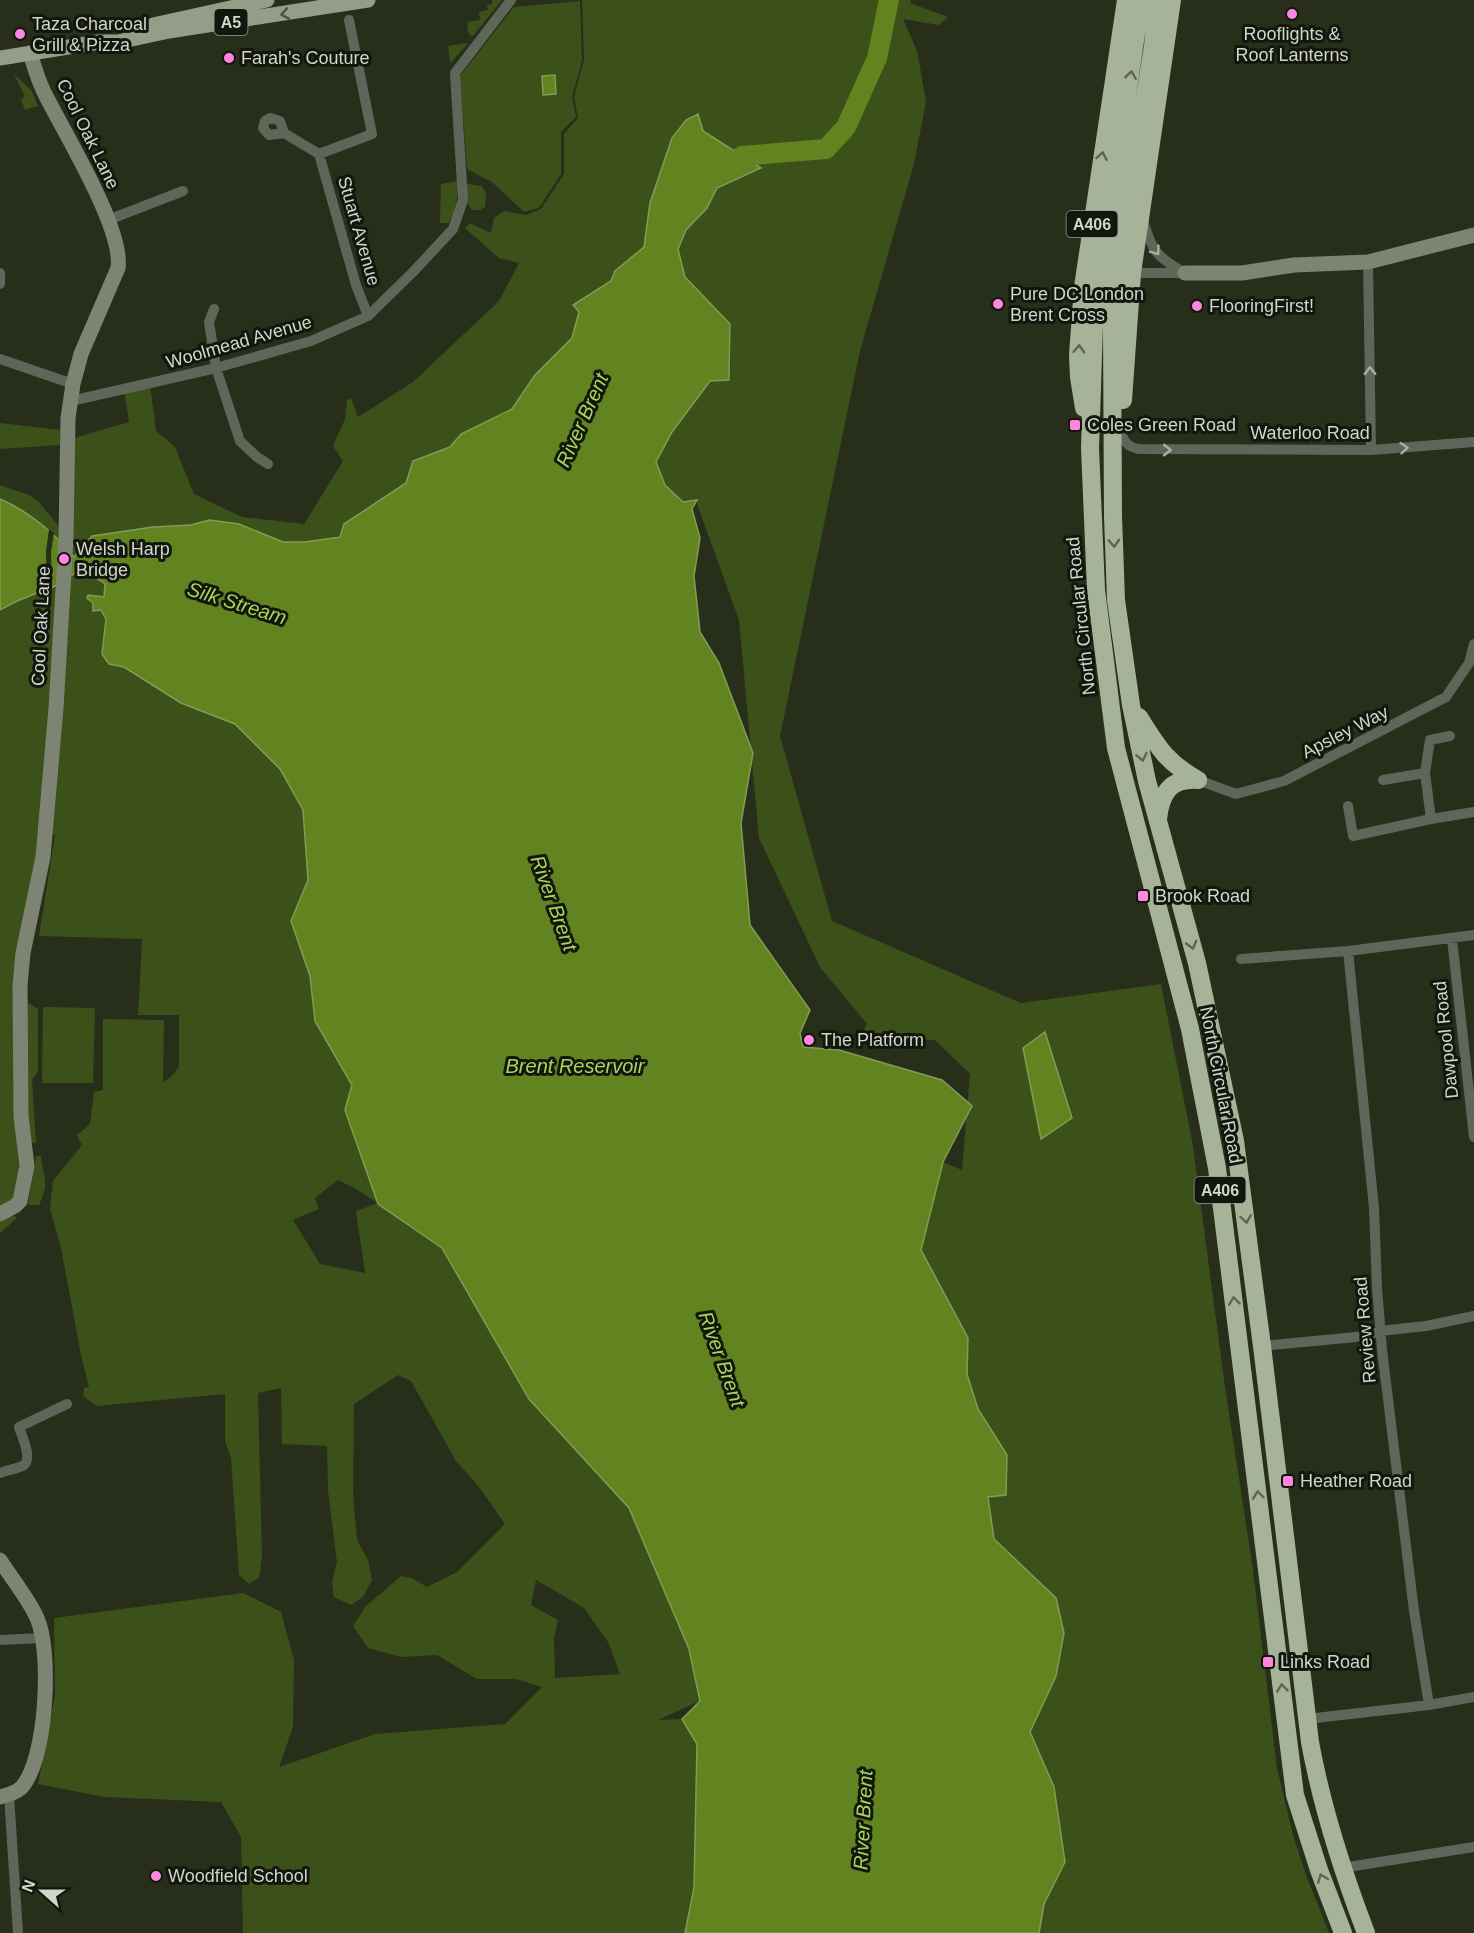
<svg xmlns="http://www.w3.org/2000/svg" width="1474" height="1933" viewBox="0 0 1474 1933" font-family="Arial,sans-serif">
<style>
.green{fill:#3c501a;fill-rule:evenodd}
.water{fill:#618421;stroke:#829d53;stroke-width:1.5}
.pier{fill:#272f1b}
.lines{fill:none;stroke-linecap:round;stroke-linejoin:round}
.river{stroke:#618421;stroke-width:20}
.street{stroke:#60655a;stroke-width:10}
.secondary{stroke:#7d8474;stroke-width:15}
.primary{stroke:#939d88;stroke-width:15}
.highway{stroke:#a7b399;stroke-width:18}
.oneway{stroke:#4c5344}
.oneway2{stroke:#5c6453}
.oneway3{stroke:#a9aea2}
.poi-dot{fill:#fe86e1;stroke:#12160d;stroke-width:2}
.labels{text-anchor:middle;dominant-baseline:central;stroke-width:6;stroke-linejoin:round;paint-order:stroke}
.shield{fill:#12160d;stroke:#979c91;stroke-width:1.5}
.shield-label{font-size:16px;font-weight:bold;fill:#d0d6c9}
.poi-label{font-size:18px;fill:#d0d6c9;stroke:#12160d;text-anchor:start}
.street-label{font-size:18px;fill:#d0d6c9;stroke:#12160d}
.water-label{font-size:20px;font-style:italic;fill:#a7d65b;stroke:#12160d}
</style>
<rect width="100%" height="100%" fill="#272f1b"/>
<path class="green" d="M492,0h10l-30,37 -4,-5 -1,-10 13,-2 -1,-8 9,-2 -1,-5 5,-1z
M582,0h329l-1,3 38,14 -9,8 -36,-6 14,32 9,50 -12,63 -54,187 -80,385 52,185 189,82 140,-19 32,162 32,241 27,176 25,205 16,67 13,40 23,58h-290l5,-29 21,-42 -11,-75 -24,-55 26,-56v-78l-62,-59 -6,-43 19,-41 -29,-46 -11,-35 1,-36 -47,-88 22,-88 19,8 8,-96 -35,-34 -76,-2 8,-14 -47,-57 -61,-129 -20,-218 -43,-119h-14l-17,-17 -9,-23 16,-29 37,-51 21,-1 1,-56 -45,-46 -8,-30 7,-17 22,-23 10,-20 43,-20 -57,-38 -5,-16 -14,7 -12,17 -22,66 -6,44 -28,22 -5,11 -38,23 6,9 -6,23 -37,38 -23,34 -51,26 -11,13 -37,14 -8,22 -61,41 -5,12 -37,6h-20l-44,-18 -30,-4 -18,5 -38,2 -79,30 -4,-6 4,-113 55,-16 -5,-33 26,-5 6,47 19,16 19,47 48,23 62,7 39,-63 -10,-15 12,-27 2,-19 4,-2 7,19 55,-35 86,-81 20,-38 -20,-5 -34,-30 5,-5 21,10 3,-15 10,-7 22,4 15,-6 23,-35v-40l14,-16 -4,-21 10,-37z
M580,1l2,60 -10,36 4,20 -15,15v42l-22,34 -15,4 -32,-30 -25,-13 -7,-93 54,-69z
M468,43l-18,21 -2,-18z
M14,74l18,17 6,15 -13,4 -4,-11 4,-2z
M457,181c1,16 0,29 -9,42h-8l1,-39z
M467,184l15,2 4,7 -1,14 -5,3h-8l-6,-9z
M0,423l60,7v15l-60,4z
M0,485l29,10 9,6 22,27 1,14 -43,-35 -18,-8z
M82,568l23,16 -1,13 -16,-2c4,6 9,9 13,15 9,11 3,30 1,44l79,49 54,21 45,45 23,41 5,70 -17,41 19,55 5,45 37,64 -6,22 32,97 64,44 87,151 100,109 60,141 11,52 -42,19 24,-1 15,25 -3,144 -9,45h-442l-2,-96 -20,-35 -117,-5 -66,-13 17,-89 -1,-77 189,-25 38,19 13,48 -1,67 -14,40 96,-33 130,-10 37,-37 -26,-8h-39l-40,-24 -36,2 -33,-9 -15,-22 13,-20 35,-30 11,2 15,9 30,-15 48,-48 -26,-37 -23,-26 -45,-80 -13,-6 -44,29 -1,91 4,45 11,20 4,20 -9,17 -12,8 -17,-8 -2,-15 5,-20 -9,-71 -1,-45 -45,-2 -1,-56 -23,5 4,164 -3,21 -10,6 -10,-9 -8,-117 -6,-17v-47l-129,12 -13,-10 1,-8 5,-1 -8,-32 -20,-107 -11,-39 3,-28 29,-36 -5,-10 13,-11 4,-32 9,-2v-71l61,1 -1,62 8,-5 8,-10v-52h-41l4,-76 -103,-3 16,-101 -18,-2 1,16 -25,125 1,138 6,61 -5,25 -15,8v-596l17,-9 43,-17zM338,1180l16,8 24,15 -22,8 9,62 -45,-9 -27,-44 26,-11 -4,-11zM536,1580l48,28 24,34 12,32 -65,4 -1,-40 4,-18 -27,-15z
M28,1003l10,6v62l-6,9 4,63 -6,-1 -5,-33v-93z
M43,1007l52,1 -2,75h-51z
M36,1156h5c2,22 9,26 -2,49h-11z
M9,1212l8,6 -17,15v-16z"/>
<path class="water" d="M555,75l1,19 -13,1 -1,-19z
M698,114l5,17 58,37 -44,20 -10,20 -21,22 -8,19 7,28 45,47 -1,56 -19,1 -38,51 -16,30 9,23 18,17 14,-2 -5,9 8,29 -6,38 6,56 19,31 34,90 -12,70 9,102 60,85 -10,23 3,14 36,3 103,30 30,26 -29,56 -22,88 47,88 -1,36 11,35 29,46 -1,40 -18,2 6,42 62,59 8,35 -8,43 -26,56 24,55 11,75 -21,42 -5,29h-354l9,-45 3,-144 -15,-25 18,-18 -11,-52 -60,-141 -100,-109 -87,-151 -64,-44 -33,-94 7,-25 -37,-64 -5,-45 -19,-55 17,-41 -5,-70 -23,-41 -45,-45 -54,-21 -57,-36 -15,-3 -7,-10 4,-35 -5,-9 -8,1v-8l-6,-5 1,-3 16,2 1,-13 -23,-16 -22,16 -43,17 -17,9v-111c28,12 55,34 74,58l18,-21 61,-9 38,-2 18,-5 30,4 44,18h22l35,-5 4,-13 62,-41 7,-22 37,-14 11,-13 51,-25 23,-34 37,-37 7,-26 -6,-7 38,-24 4,-10 29,-24 6,-44 22,-65 14,-18z
M1045,1032l27,86 -31,21 -18,-91z"/>
<path class="pier" d="M49,529l5,4 -3,19 1,38 -5,2 -1,-41z"/>
<g class="lines">
<path class="river" d="M724,172l18,-16 84,-7 20,-22 31,-69 12,-58"/>
<path class="street" d="M349,20l23,114 -53,20 37,131 12,31
M284,133l-4,-12 -10,-3 -5,3 -2,7 6,7 15,-2 35,21
M108,220l75,-29
M1143,220c9,32 14,37 42,53
M1368,262l3,188
M0,273v11
M1132,273h50
M214,309l-5,13 7,46 24,73 17,16 11,7
M0,359l73,25
M71,401l145,-33 95,-27 57,-25 45,-44 40,-43 10,-29 -8,-127 56,-73
M1119,430c5,11 8,17 20,19l232,1 103,-8
M1425,773l5,-33 20,-4
M1198,780l38,14 48,-13 162,-84 23,-34 5,-19
M1383,780l42,-7 6,46
M1348,806l5,30 78,-17 43,-7
M1452,939l22,198
M1348,951l26,257 3,80 5,62 32,261 15,94
M1241,959l107,-8 126,-16
M1262,1346l94,-9 24,-6 46,-5 48,-10
M0,1473c7,-3 18,-4 24,-8 9,-7 -3,-30 -5,-38l48,-23
M0,1640l42,-2
M1307,1719l122,-14 45,-8
M9,1795l9,138
M1342,1868l132,-21"/>
<path class="secondary" d="M1185,273h57l52,-8 74,-3 106,-27
M0,1214l15,-8 5,-5 7,-35 -6,-50 -1,-131 3,-32 20,-96 13,-149 10,-170 2,-120 5,-34 8,-30 37,-86c6,-39 -55,-137 -74,-176 -6,-12 -10,-26 -14,-39
M0,1560c12,19 28,38 37,58 15,33 10,143 -16,170 -6,5 -13,7 -21,9"/>
<path class="primary" d="M153,25l114,-25
M0,58l99,-16h19l51,-11 199,-31"/>
<path class="highway" d="M1141,0l-41,278 -6,48 -4,122 6,142 20,158 74,281 27,139 78,627 24,75 24,63
M1158,0l-5,46 -37,234 -4,47 1,189 3,84 15,105 16,76 50,182 38,178 27,205 48,396c12,66 32,128 56,191
M1123,400l9,-127 40,-273
M1084,408l-5,-31 -1,-22 5,-68 43,-287
M1139,717c19,30 27,45 59,63
M1158,819c3,-26 12,-41 40,-39"/>
</g>
<defs><path id="oneway-chevron" d="M-2-3.5L2.5 0L-2 3.5" fill="none" stroke-width="1.6" stroke-linecap="round" stroke-linejoin="round" transform="scale(1.5)"/></defs>
<use class="oneway" href="#oneway-chevron" transform="translate(285 14) rotate(170)"/>
<g class="oneway2">
<use href="#oneway-chevron" transform="translate(1131 75) rotate(-81)"/>
<use href="#oneway-chevron" transform="translate(1102 156) rotate(-80)"/>
<use href="#oneway-chevron" transform="translate(1079 349) rotate(-87)"/>
<use href="#oneway-chevron" transform="translate(1114 543) rotate(87)"/>
<use href="#oneway-chevron" transform="translate(1142 757) rotate(78)"/>
<use href="#oneway-chevron" transform="translate(1192 945) rotate(74)"/>
<use href="#oneway-chevron" transform="translate(1246 1219) rotate(82)"/>
<use href="#oneway-chevron" transform="translate(1234 1301) rotate(-97)"/>
<use href="#oneway-chevron" transform="translate(1258 1495) rotate(-97)"/>
<use href="#oneway-chevron" transform="translate(1282 1688) rotate(-97)"/>
<use href="#oneway-chevron" transform="translate(1322 1878) rotate(-111)"/>
</g>
<g class="oneway3">
<use href="#oneway-chevron" transform="translate(1156 251) rotate(53)"/>
<use href="#oneway-chevron" transform="translate(1370 371) rotate(-91)"/>
<use href="#oneway-chevron" transform="translate(1404 448) rotate(-5)"/>
<use href="#oneway-chevron" transform="translate(1167 450)"/>
</g>
<g class="poi-dot">
<circle cx="1292" cy="14" r="6"/>
<circle cx="20" cy="34" r="6"/>
<circle cx="229" cy="58" r="6"/>
<circle cx="998" cy="304" r="6"/>
<circle cx="1197" cy="306" r="6"/>
<rect x="1069" y="419" width="12" height="12" rx="3"/>
<circle cx="64" cy="559" r="6"/>
<rect x="1137" y="890" width="12" height="12" rx="3"/>
<circle cx="809" cy="1040" r="6"/>
<rect x="1282" y="1475" width="12" height="12" rx="3"/>
<rect x="1262" y="1656" width="12" height="12" rx="3"/>
<circle cx="156" cy="1876" r="6"/>
</g>
<g class="labels">
<g class="shield">
<rect x="214.5" y="9" width="33" height="26" rx="4.5"/>
<rect x="1066.5" y="211" width="51" height="26" rx="4.5"/>
<rect x="1194.5" y="1177" width="51" height="26" rx="4.5"/>
</g>
<g class="shield-label">
<text x="231" y="22">A5</text>
<text x="1092" y="224">A406</text>
<text x="1220" y="1190">A406</text>
</g>
<g class="poi-label">
<text x="32" y="24">Taza Charcoal<tspan x="32" dy="21">Grill &amp; Pizza</tspan></text>
<text x="1292" y="34" text-anchor="middle">Rooflights &amp;<tspan x="1292" dy="21">Roof Lanterns</tspan></text>
<text x="241" y="58">Farah's Couture</text>
<text x="1010" y="294">Pure DC London<tspan x="1010" dy="21">Brent Cross</tspan></text>
<text x="1209" y="306">FlooringFirst!</text>
<text x="1087" y="425">Coles Green Road</text>
<text x="76" y="549">Welsh Harp<tspan x="76" dy="21">Bridge</tspan></text>
<text x="1155" y="896">Brook Road</text>
<text x="821" y="1040">The Platform</text>
<text x="1300" y="1481">Heather Road</text>
<text x="1280" y="1662">Links Road</text>
<text x="168" y="1876">Woodfield School</text>
</g>
<g class="street-label">
<text transform="translate(88 134) rotate(64)">Cool Oak Lane</text>
<text transform="translate(359 231) rotate(74)">Stuart Avenue</text>
<text transform="translate(239 342) rotate(-16)">Woolmead Avenue</text>
<text x="1310" y="433">Waterloo Road</text>
<text transform="translate(1081 616) rotate(-96)">North Circular Road</text>
<text transform="translate(41 626) rotate(-87)">Cool Oak Lane</text>
<text transform="translate(1345 732) rotate(-27)">Apsley Way</text>
<text transform="translate(1446 1040) rotate(-96)">Dawpool Road</text>
<text transform="translate(1221 1085) rotate(79)">North Circular Road</text>
<text transform="translate(1365 1330) rotate(-95)">Review Road</text>
</g>
<g class="water-label">
<text transform="translate(582 420) rotate(-66)">River Brent</text>
<text transform="translate(237 603) rotate(17)">Silk Stream</text>
<text transform="translate(554 903) rotate(70)">River Brent</text>
<text x="575" y="1066">Brent Reservoir</text>
<text transform="translate(722 1359) rotate(70)">River Brent</text>
<text transform="translate(863 1820) rotate(-87)">River Brent</text>
</g>
</g>
<g transform="translate(42 1891) rotate(291)" stroke="#12160d" stroke-width="4.5" paint-order="stroke">
<path d="M0-4.5L10 22L0 15L-10 22Z" fill="#d0d6c9"/>
<text y="-9" font-size="16" font-weight="bold" text-anchor="middle" fill="#d0d6c9">N</text>
</g>
</svg>
